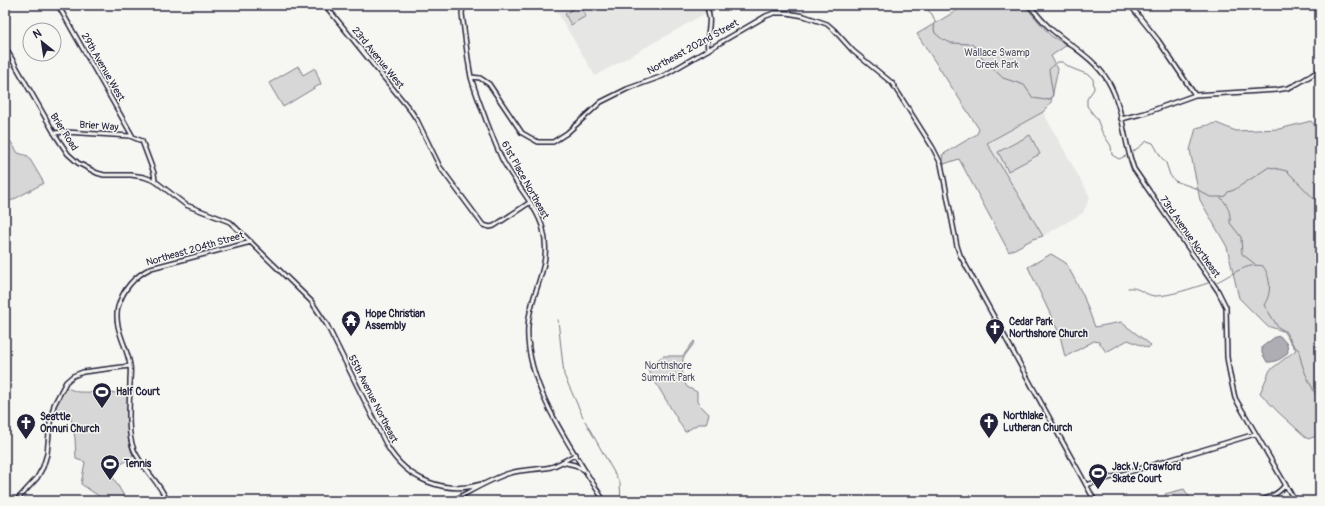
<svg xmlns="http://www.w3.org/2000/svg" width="1325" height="506" viewBox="0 0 1325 506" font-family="Pangolin,sans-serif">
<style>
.built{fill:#e6e6e4}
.green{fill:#d7d7d7;stroke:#7c7c89}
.water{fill:#adadb3;stroke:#757583}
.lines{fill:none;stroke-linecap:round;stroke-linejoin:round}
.stream{stroke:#757583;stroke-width:1}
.secondary-casing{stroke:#22223b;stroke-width:6}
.secondary{stroke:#f6f6f2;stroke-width:3}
.labels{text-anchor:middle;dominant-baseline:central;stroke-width:3;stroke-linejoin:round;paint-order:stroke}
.street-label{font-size:10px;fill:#22223b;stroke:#f6f6f2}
.park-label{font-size:10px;fill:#4f4f62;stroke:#f6f6f2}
.poi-label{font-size:10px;font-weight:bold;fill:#22223b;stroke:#f6f6f2;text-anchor:start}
</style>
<rect width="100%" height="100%" fill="#f6f6f2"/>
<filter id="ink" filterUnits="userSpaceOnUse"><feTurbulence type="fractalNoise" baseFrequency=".025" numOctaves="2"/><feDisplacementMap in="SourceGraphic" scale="8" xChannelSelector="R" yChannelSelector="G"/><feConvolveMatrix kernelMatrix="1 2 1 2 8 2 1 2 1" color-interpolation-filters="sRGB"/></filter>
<g filter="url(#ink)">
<path class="built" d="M553,5h149l4,8 -111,63z
M1043,112l47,85 -7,16 -40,23 -56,-93z"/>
<path class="green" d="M579,5l7,11 -15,9 -6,-11z
M966,5h58l27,31 16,9 -16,11 7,13 -7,33 -8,10 -56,31 56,93 -10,3 -24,13 -50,-93 -15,5 -2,-9 35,-21 2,-5 -62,-95z
M298,66l5,9 12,-7 6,16 -38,23 -14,-24z
M1311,121l9,10v304l-12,4 -30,-27 -18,-19 10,-23 26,-20 -13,-19 -16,-5 -28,-28 -12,-51 -27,-47 -10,-50 6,-22 20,-5 20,8 43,-2z
M1030,135l10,19 -32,17 -10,-19z
M9,139l9,14 10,3 16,27 -39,21v-63z
M1051,254l15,9 17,32 12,32 26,-5 30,23 -3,3 -20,-8 -22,12 -7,-10 -5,-1 -29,16 -5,-22 -32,-68z
M694,341l1,1 -12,16 -1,20 5,9 10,5v10l12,12 -3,10h-8l-13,8 -38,-64 16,-12h20z
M64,387l14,5 51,1 1,54 3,9 -23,16 14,24 -9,5h-9l-25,-17 4,-22 -9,-3 -1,-21 -5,-25h-16l2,-12z
M1184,489l8,12h-25l-2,-7z"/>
<path class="water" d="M1280,336l7,8 1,8c-4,6 -14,11 -21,10l-5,-9v-6l13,-10z"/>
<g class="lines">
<path class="stream" d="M922,5l10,9 3,7 -1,8 1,4 7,6 9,4 20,1 4,3 7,11 21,20 21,7 9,13 12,2 5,-1 3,-4 -4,-25 4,-5 5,-3h4l9,6 18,7 4,4 1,10 -7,10v7l10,13 5,13 9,14 1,9 7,4 9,-4
M1316,67l4,-12
M1318,76l2,5
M1130,154l17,-13 6,2 8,14 5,6 4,12 5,6 20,7 15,9h11l4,-1 3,-4 6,-2 35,-23 18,4 33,34
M1221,198c7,6 10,16 9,25l11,14 1,17 13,10
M1217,282c14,-7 31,-20 46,-16 8,12 9,27 1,39l14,22 7,4 9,15 5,4c2,18 11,33 19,49l2,1
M1128,288c10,-2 16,7 27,8 15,0 38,-8 53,-13
M558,320l6,55 19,42
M585,421l35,62 1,18"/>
<g class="secondary-casing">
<path id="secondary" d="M58,5l75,132
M325,5l86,106 6,9 23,47 43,58 7,2 4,-1 35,-23
M463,5l-1,9c3,21 5,42 9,63 4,15 10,29 15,43 5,13 10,26 16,39 11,22 35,47 41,70 10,38 -13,62 -15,97 -4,59 47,127 76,175
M706,5c8,19 -1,27 2,45
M1029,5c7,8 15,18 23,25 19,16 43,29 56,51 16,27 15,60 26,88l84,122 8,16 1,50 3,18 5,23 60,103
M1130,5l28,35 37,55
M5,47l51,89 12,18 10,9 19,10 7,2h27l13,2 11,4 31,24 44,17 81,79 16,24 60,121c20,34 58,49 95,38
M471,77l9,1 9,6 33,49 16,9h15l14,-9 34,-31 26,-13 36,-13 103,-60 8,-3h13l17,3 23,8 7,6 19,21 39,32 41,65 8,16 16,82 3,9 135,246
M1121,119l24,-6 50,-18 82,-5 11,-2 9,-4 23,-14
M54,133l11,-1 65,4 12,5 12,32 1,8
M562,462l13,3 9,5
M1086,485l169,-51
M16,501l21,-23 6,-11 4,-13 3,-31 4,-18 12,-23 7,-6 10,-4 47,-6
M167,501c-7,-19 -25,-32 -33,-51 -8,-19 -4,-49 -4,-69 0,-5 1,-11 0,-16 -3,-19 -17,-38 -12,-58 5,-18 17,-31 33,-39l100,-26
M452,501c19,-10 38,-22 58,-28 13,-4 27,-3 41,-6 9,-3 17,-8 25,-13
M1259,501c10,-3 20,-7 26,-16"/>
</g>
<use href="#secondary" class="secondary"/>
</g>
</g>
<defs>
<g id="temple-pin" transform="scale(1)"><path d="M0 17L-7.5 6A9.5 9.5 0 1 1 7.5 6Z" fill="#22223b" stroke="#f6f6f2"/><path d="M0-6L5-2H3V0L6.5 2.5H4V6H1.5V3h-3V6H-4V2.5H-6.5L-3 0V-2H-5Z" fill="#fff"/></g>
<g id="church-pin" transform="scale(1)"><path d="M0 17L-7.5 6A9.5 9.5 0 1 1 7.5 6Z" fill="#22223b" stroke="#f6f6f2"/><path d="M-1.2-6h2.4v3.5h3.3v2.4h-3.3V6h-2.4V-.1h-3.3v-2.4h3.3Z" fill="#fff"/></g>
<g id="stadium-pin" transform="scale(1)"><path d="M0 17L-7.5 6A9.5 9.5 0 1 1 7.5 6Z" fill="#22223b" stroke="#f6f6f2"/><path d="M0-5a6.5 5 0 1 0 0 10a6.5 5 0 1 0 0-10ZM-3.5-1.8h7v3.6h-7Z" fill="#fff"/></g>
</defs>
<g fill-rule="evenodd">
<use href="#temple-pin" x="351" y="320"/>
<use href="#church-pin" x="995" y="328"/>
<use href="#stadium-pin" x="102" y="392"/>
<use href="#church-pin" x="989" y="422"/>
<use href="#church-pin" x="26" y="423"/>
<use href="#stadium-pin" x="110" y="464"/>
<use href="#stadium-pin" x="1098" y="473"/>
</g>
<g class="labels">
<g class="street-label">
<text transform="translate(693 47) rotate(-29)">Northeast 202nd Street</text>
<text transform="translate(378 58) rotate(51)">23rd Avenue West</text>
<text transform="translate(103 67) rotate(60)">29th Avenue West</text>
<text transform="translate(99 126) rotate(4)">Brier Way</text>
<text transform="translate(64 132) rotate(57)">Brier Road</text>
<text transform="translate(525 180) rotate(61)">61st Place Northeast</text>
<text transform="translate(1190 237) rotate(55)">73rd Avenue Northeast</text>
<text transform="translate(195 249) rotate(-16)">Northeast 204th Street</text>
<text transform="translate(373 399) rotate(63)">55th Avenue Northeast</text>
</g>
<g class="park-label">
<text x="997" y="53">Wallace Swamp<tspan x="997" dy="12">Creek Park</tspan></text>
<text x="668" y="366">Northshore<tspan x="668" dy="12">Summit Park</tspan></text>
</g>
<g class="poi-label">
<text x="365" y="314">Hope Christian<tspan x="365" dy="12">Assembly</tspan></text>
<text x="1009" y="322">Cedar Park<tspan x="1009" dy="12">Northshore Church</tspan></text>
<text x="116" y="392">Half Court</text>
<text x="1003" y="416">Northlake<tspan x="1003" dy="12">Lutheran Church</tspan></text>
<text x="40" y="417">Seattle<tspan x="40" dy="12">Onnuri Church</tspan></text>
<text x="124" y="464">Tennis</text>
<text x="1112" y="467">Jack V. Crawford<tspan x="1112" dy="12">Skate Court</tspan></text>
</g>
</g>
<rect width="1325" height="506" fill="none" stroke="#f6f6f2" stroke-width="20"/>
<rect x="10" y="10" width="1305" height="486" fill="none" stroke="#22223b" stroke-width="1.5" filter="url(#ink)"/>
<g transform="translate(42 42) rotate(330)"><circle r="19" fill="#f6f6f2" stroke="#a1a1a9"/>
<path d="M0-3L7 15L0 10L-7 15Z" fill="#22223b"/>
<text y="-6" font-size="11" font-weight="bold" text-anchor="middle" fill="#22223b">N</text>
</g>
</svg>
